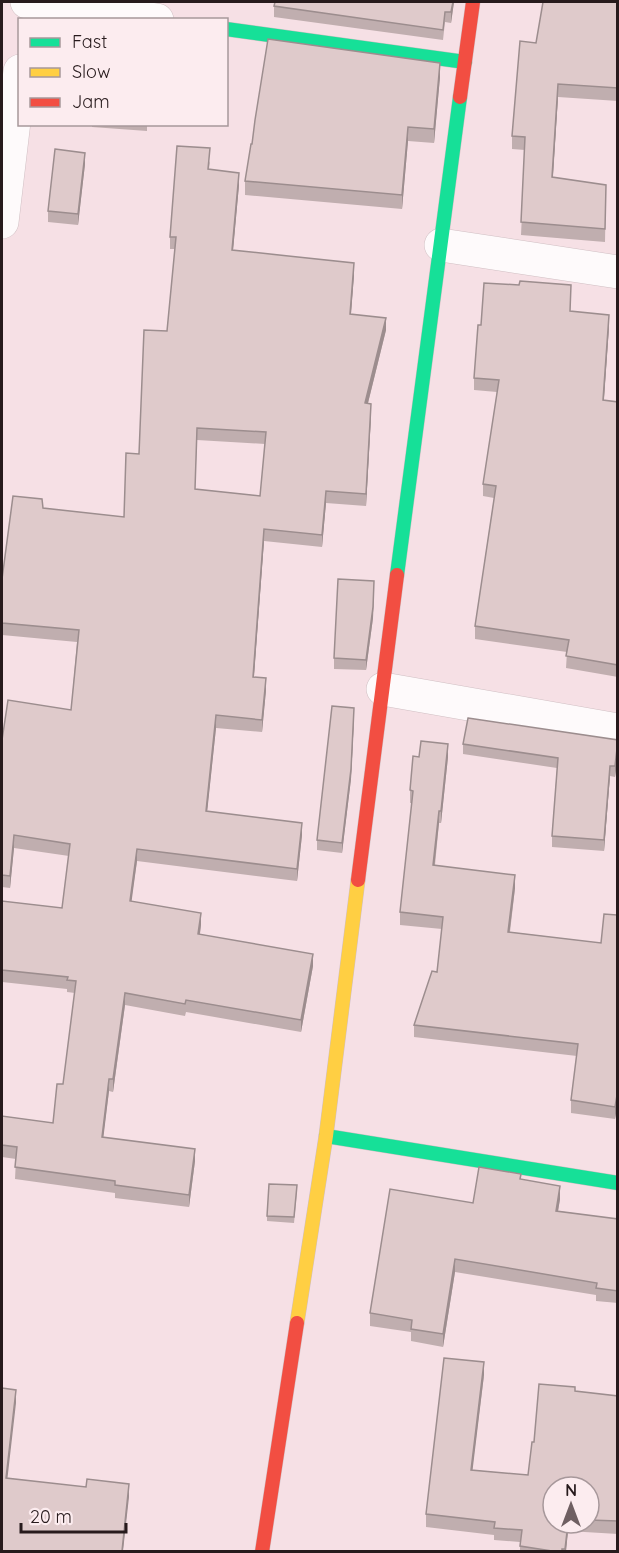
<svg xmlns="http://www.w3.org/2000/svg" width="619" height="1553" viewBox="0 0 619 1553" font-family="Quicksand,sans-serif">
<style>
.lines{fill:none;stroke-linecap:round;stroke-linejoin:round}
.street-casing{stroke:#d0bfc3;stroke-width:34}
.fast-casing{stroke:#d0bfc3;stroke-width:15}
.slow-casing{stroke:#d0bfc3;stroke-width:15}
.jam-casing{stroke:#d0bfc3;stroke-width:15}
.street{stroke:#fefafb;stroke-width:33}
.fast{stroke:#16e098;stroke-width:14}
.slow{stroke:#ffcf43;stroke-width:14}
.jam{stroke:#f24e42;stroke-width:14}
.wall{fill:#c0aeaf;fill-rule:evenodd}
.shaded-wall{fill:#9c8d8e}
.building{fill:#dfcacb;stroke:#9c8d8e;stroke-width:1.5;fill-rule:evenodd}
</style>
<rect width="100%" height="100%" fill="#f6e0e5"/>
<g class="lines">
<g class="street-casing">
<path id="street" d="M27,2l130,18
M2,222l18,-151
M441,245l177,27
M383,689l235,41"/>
</g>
<g class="fast-casing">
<path id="fast" d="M226,29l239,33
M397,575l63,-478
M326,1136l292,47"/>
</g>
<g class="slow-casing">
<path id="slow" d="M297,1323l29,-187 32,-256"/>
</g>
<g class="jam-casing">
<path id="jam" d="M460,97l13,-95
M358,880l39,-305
M262,1552l35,-229"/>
</g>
<use href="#street" class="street"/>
<use href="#fast" class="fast"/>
<use href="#slow" class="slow"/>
<use href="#jam" class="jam"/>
</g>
<path class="wall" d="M454,2l-3,21 -6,-1 -2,18 -169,-23v-11z
M618,2v99l-60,-4 -5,80 53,8 -1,57 -84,-7 4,-85 -13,-1v-13l24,-93z
M440,77l-6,66 -26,-2 -6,68 -157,-14v-14l7,-37z
M92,124h55v7l-55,-4z
M210,161l-1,8 30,16 -6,65 121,25 -3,39 35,16 -18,73 3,13 -5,90 -40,-3 -4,44 -58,-6 -10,136 12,13 -4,42 -46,-4 -9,83 95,24 -5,46 -160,-20 -6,40 70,24 -1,9 113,32 -12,66 -115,-20 -1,4 -60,-11 -12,87 -4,-1 -6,46 92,24 -6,46 -74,-9v-5l-100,-14 1,-20 -14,-2v-41l51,7 10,-39 12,-91 -8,-1v-3l-65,-7v-81l60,7 7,-52 -55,-8 -4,40 -8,-1v-147l69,-30 6,-68 -75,-7v-56l41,-71 81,9 43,-186 8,-82h-5v-12zM197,440l68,4 -5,52 -65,-7z
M85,164l-7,61 -30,-3v-11z
M519,285l52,12 -1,14 39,16 -5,73 14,2v275l-52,-9 1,-16 -92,-13v-13l19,-128 -11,-2v-12l14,-92 -23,-2v-12l7,-53z
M374,592l-1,26 -7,52 -32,-1v-11z
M354,718l-3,61 -9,74 -25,-3v-10z
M618,740v16l-3,21 -5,-1 -6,75 -52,-4v-11l5,-68 -94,-14v-10z
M419,757h29l-7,66h-2l-4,42 80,23 -5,44 91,11 16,-28 1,-4v191l-3,17 -44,-6v-13l6,-44 -163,-19v-12l23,-53 5,-43 -42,-4v-13l12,-109h-2v-13z
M521,1179l39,20 -2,12 60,8v84l-22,-2v-6l-141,-23 -12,75 -32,-6v-9l-41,-6v-13l103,-110z
M297,1191l-3,32 -27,-2v-5z
M484,1375l-12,95 56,5 6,-33 41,-51 43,5v138l-50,-3 -2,20h-46v-9l-26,-2v-5l-68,-8v-13zM589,1487v36h-36z"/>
<path class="shaded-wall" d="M453,2h1l-3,21v-11z
M440,63v14l-6,66v-14z
M558,84v13l-6,93v-13z
M408,127v14l-6,68v-14z
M85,153v11l-7,61v-11z
M239,173v12l-7,77v-12z
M354,263v12l-4,51v-12z
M609,315v12l-6,85v-12z
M386,318v12l-21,85v-12z
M371,404v12l-5,90v-12z
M326,491v12l-4,44v-12z
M264,529v12l-11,148v-12z
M374,581l-1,37 -7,52v-10z
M266,678v12l-4,42v-12z
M216,715v13l-10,95v-12z
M354,718l-3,61 -9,74v-10z
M448,744v13l-7,66v-12z
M618,745v11l-3,21v-11z
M610,766v10l-6,75v-11z
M439,811v12l-6,55v-13z
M302,823v12l-5,46v-12z
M14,835v13l-4,40v-12z
M137,849v12l-7,52v-12z
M515,875v13l-7,56v-12z
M201,913v12l-3,21v-12z
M313,954v12l-12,66v-12z
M125,993v12l-12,87v-13z
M109,1079v12l-7,58v-12z
M618,1089v13l-3,17v-12z
M195,1149v12l-6,46v-12z
M560,1186v13l-4,24v-12z
M455,1259v13l-12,75v-13z
M484,1362v13l-13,108v-13z
M16,1390v13l-10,88v-13z
M129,1484v13l-6,54h-1z
M568,1523v8l-2,20h-1z"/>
<path class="building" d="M275,2h178l-2,10h-6l-2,18 -169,-24z
M543,2h75v86l-60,-4 -6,93 54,8 -1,44 -84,-7 4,-85 -13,-1 8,-95 16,2z
M268,39l172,24 -6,66 -26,-2 -6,68 -157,-14 6,-37h1l3,-24z
M177,146l33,2 -2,21 31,4 -7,77 122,13 -4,51 36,4 -21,85 6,1 -5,90 -40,-3 -4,44 -58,-6 -11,148 13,1 -4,42 -46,-5 -10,96 96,12 -5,46 -160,-20 -7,52 71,12 -3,21 115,20 -12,66 -115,-20 -1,4 -60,-11 -12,86h-4l-7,58 93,12 -6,46 -74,-10v-4l-100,-14 2,-20 -15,-2v-29l51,7 4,-39h6l13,-103 -9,-1 1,-3 -66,-7v-69l60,7 8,-64 -56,-9 -4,41 -8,-1v-135l6,-40 63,10 8,-80 -77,-7v-44l11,-83 29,3 1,9 81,9 2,-64 13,1 5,-124 23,1 9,-94h-6zM197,428l69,4 -6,64 -65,-7z
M55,149l30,4 -7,61 -30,-3z
M520,281l51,4 -1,26 39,4 -6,85 15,2v263l-52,-9 3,-16 -94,-14 21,-140 -13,-2 16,-104 -25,-2 4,-53h3l3,-42 35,2z
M338,579l36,2 -1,26 -7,53 -32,-2z
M332,706l22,2 -3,61 -9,74 -25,-3z
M468,718l150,22 -3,26h-5l-6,74 -52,-4 6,-78 -95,-14z
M421,741l27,3 -7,67h-2l-6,54 82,10 -7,57 93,11 3,-29 13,1 1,-4v178l-3,18 -44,-7 7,-56 -164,-19 18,-54 5,1 6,-55 -43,-5 13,-121 -3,-1 3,-34 6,1z
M479,1167l42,7 -1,5 40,7 -4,25 62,8v72l-22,-3 1,-5 -142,-24 -12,75 -32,-5 1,-9 -42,-7 20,-124 83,14z
M269,1184l28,1 -3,32 -27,-1z
M444,1358l40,4 -13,108 57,5 4,-33h2l5,-58 36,3v4l43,5v125l-29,-1v-33h-36v36h15l-3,26h-3v2h-10l-32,-5 2,-16 -28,-2 1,-6 -69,-8z
M2,1388l14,2 -10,88 80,9 1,-8 42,5 -7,67h-120z"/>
<rect width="619" height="1553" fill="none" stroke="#271a1c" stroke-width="6"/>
<rect x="18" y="18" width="210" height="108" fill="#fcecef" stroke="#a7989b" stroke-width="1.5"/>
<rect x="30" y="38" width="30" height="9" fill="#16e098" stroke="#a7989b" stroke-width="1.5"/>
<text x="72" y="48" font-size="18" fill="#271a1c">Fast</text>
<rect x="30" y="68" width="30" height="9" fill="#ffcf43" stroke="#a7989b" stroke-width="1.5"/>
<text x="72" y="78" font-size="18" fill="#271a1c">Slow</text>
<rect x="30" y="98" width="30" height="9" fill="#f24e42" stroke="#a7989b" stroke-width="1.5"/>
<text x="72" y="108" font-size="18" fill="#271a1c">Jam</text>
<g transform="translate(571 1505)"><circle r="28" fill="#fcecef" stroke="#a7989b" stroke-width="1.5"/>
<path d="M0-4.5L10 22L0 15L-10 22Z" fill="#6f5f62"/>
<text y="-9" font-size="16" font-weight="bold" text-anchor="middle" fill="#271a1c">N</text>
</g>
<path d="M21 1523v9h105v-9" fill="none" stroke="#271a1c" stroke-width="3"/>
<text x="30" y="1523" font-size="18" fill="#271a1c" stroke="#fcecef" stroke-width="4.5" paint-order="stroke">20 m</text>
</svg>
